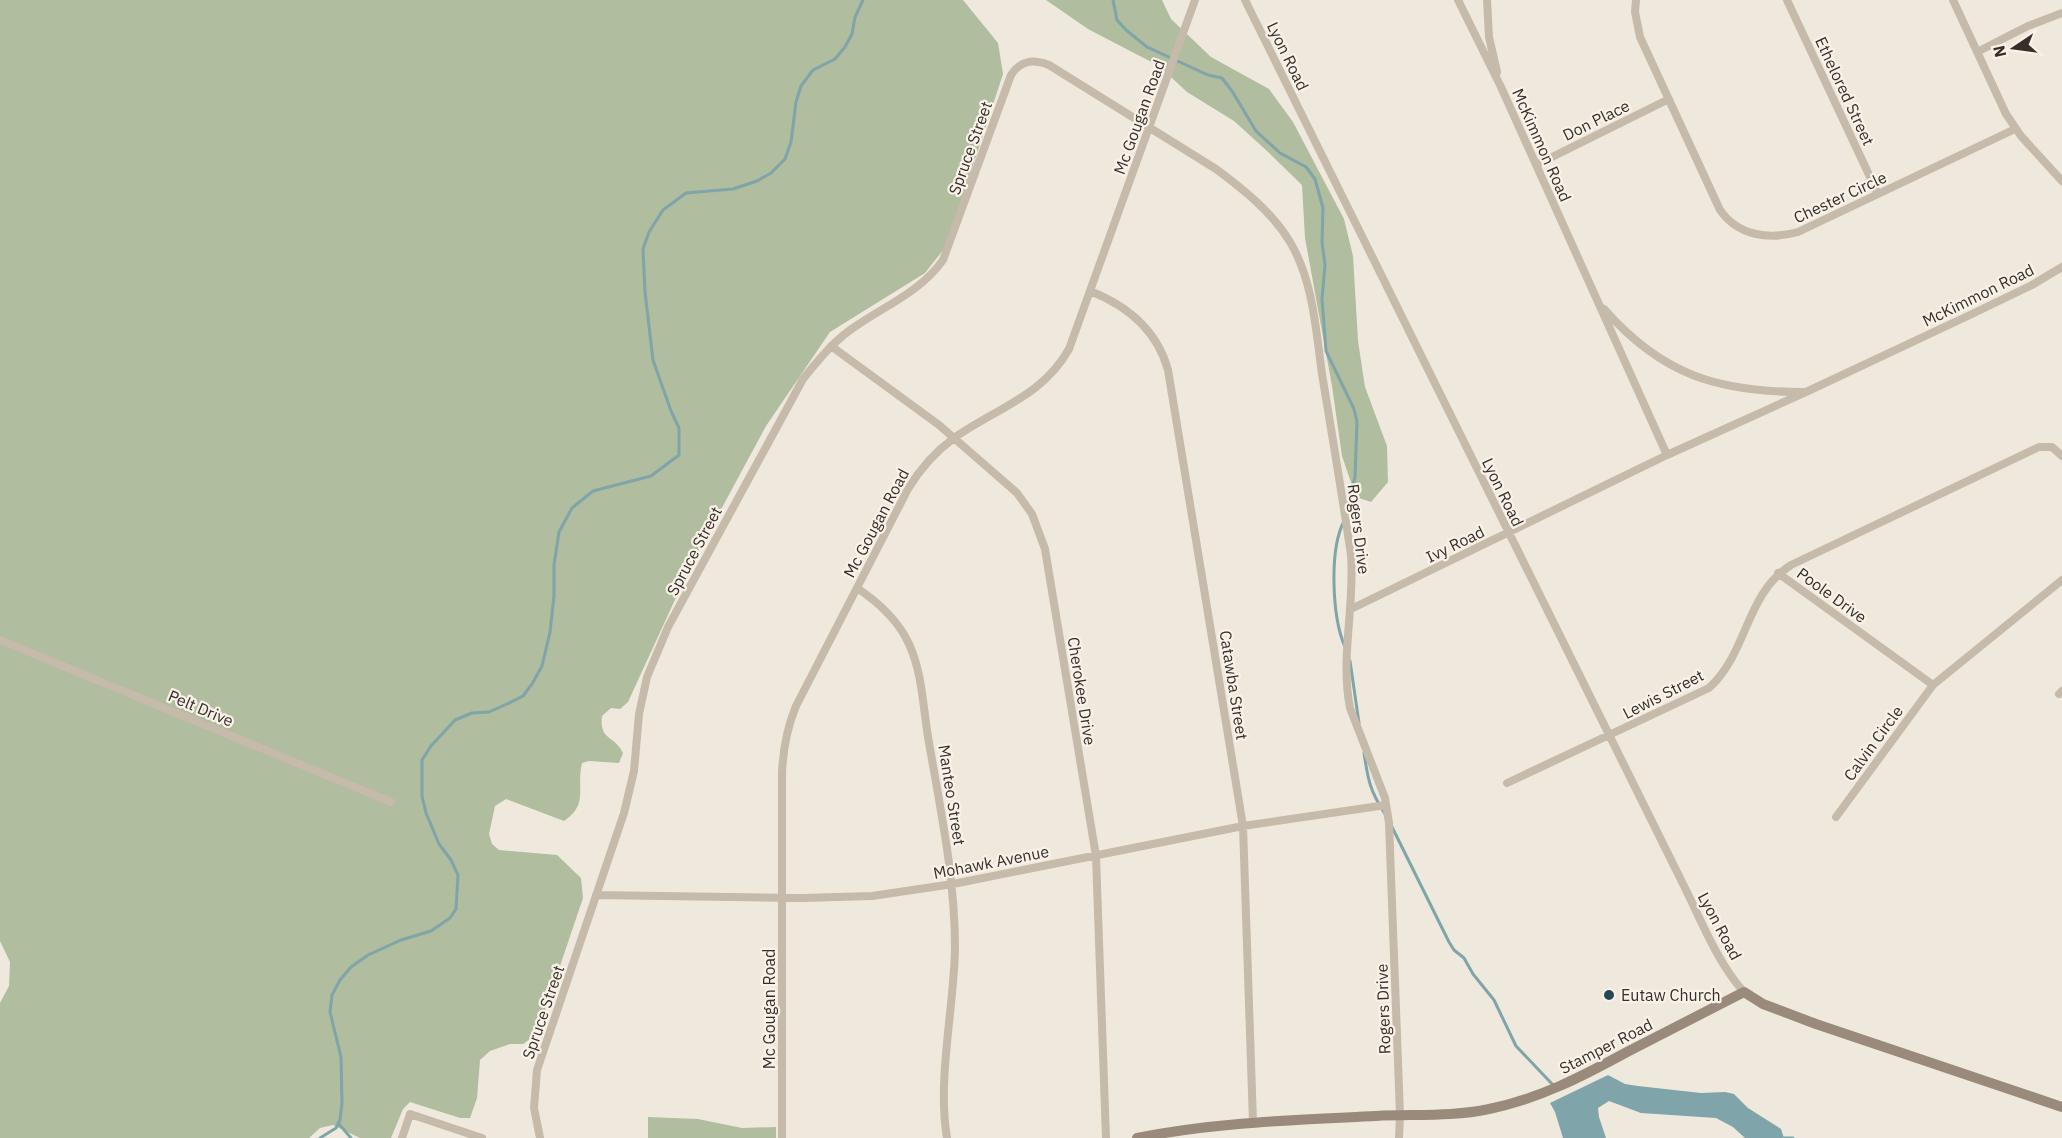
<svg xmlns="http://www.w3.org/2000/svg" width="2062" height="1138" viewBox="0 0 2062 1138" font-family="'IBM Plex Sans',sans-serif">
<style>
.green{fill:#b0bd9e}
.water{fill:#7fa4a9}
.lines{fill:none;stroke-linecap:round;stroke-linejoin:round}
.stream{stroke:#7fa4a9;stroke-width:3}
.street{stroke:#c6baaa;stroke-width:8}
.secondary{stroke:#9a8a7c;stroke-width:10}
.poi-dot{fill:#234a52;stroke:#f8f2e9;stroke-width:2}
.labels{text-anchor:middle;dominant-baseline:central;stroke-width:4.5;stroke-linejoin:round;paint-order:stroke}
.street-label{font-size:16px;fill:#352e29;stroke:#f8f2e9}
.poi-label{font-size:16px;fill:#352e29;stroke:#f8f2e9;text-anchor:start}
</style>
<rect width="100%" height="100%" fill="#efe9dd"/>
<path class="green" d="M0,0h963l35,43 5,31 -56,171 -22,28 -95,59 -64,94 -76,141 -62,135 -8,7 -9,-1 -9,8c-3,25 13,19 21,37l-4,10 -30,-2 -7,2c-6,25 7,41 -18,58l-58,-22 -11,7 -6,28 3,10 7,6 58,5 24,23 2,20 -46,136 -14,10h-13l-20,7 -10,9 -3,38 -7,20h-10l-50,-16 -7,7 -12,29h-31l-27,-13 -13,3 -11,10h-309v-135l9,-17 1,-24 -10,-21z
M1046,0h116l9,19 40,38 58,32 24,33 51,97 9,37 5,85 7,46 22,59 1,36 -17,20 -15,-5 -14,-41 -10,-70 -27,-148 -3,-53 -36,-35 -32,-29 -47,-29 -28,-26 -71,-37z
M648,1117l50,2 44,9 34,-1v11h-128z"/>
<path class="water" d="M1608,1075l17,9 13,2 63,7 24,-1 9,2 14,14 33,21 3,9h-39l-12,-11 -17,-9 -75,-5 -32,-12 -11,7 1,9 7,21h-43l-8,-26 -5,-9z"/>
<g class="lines">
<path class="stream" d="M1113,0l4,20 9,10 21,17 61,28 14,3 10,13 24,40 24,22 26,14 9,12 8,29 -1,34 3,23 -3,34 4,52 28,58 3,13 -2,55 -8,29
M1344,521c-15,29 -12,96 1,126
M1350,661l9,62
M1364,753c4,27 6,38 21,61
M1391,825l58,117 5,8 10,8 9,16 21,26 22,46 38,40
M338,1123l13,15
M320,1138l16,-10 4,-8 2,-17 -1,-46 -11,-45 2,-17 8,-15 11,-13 17,-12 33,-15 30,-9 19,-13 6,-9 2,-34 -7,-15 -12,-16 -13,-31 -4,-17v-36l9,-14 24,-26 17,-7 17,-1 18,-8 16,-8 9,-12 10,-18 8,-34 4,-36v-31l5,-33 13,-24 21,-17 58,-15 28,-21v-27l-8,-17 -18,-51 -8,-68 -2,-43 6,-17 14,-22 23,-17 47,-4 24,-8 14,-8 14,-14 6,-17 5,-40 5,-16 12,-16 22,-11 10,-12 7,-13 3,-17 8,-17
M1784,1138h9"/>
<path class="street" d="M1245,0l439,886c17,34 34,78 60,106
M1458,0l43,87 166,368
M1487,0l2,37 8,35
M1636,0l-1,12 5,25 80,173c18,26 49,30 78,22l217,-103
M1787,0l91,194
M1953,0l53,114 15,22 41,45
M1977,52l51,-26 34,-13
M1536,165l133,-66
M1090,291c38,15 67,39 78,79l75,456 10,296
M1604,309c58,66 114,83 199,83
M831,346l108,79 78,68 15,21 13,35 51,307 10,282
M1778,573l155,112
M857,588c21,14 41,32 52,56 13,28 14,62 19,93 12,70 27,140 27,211 -1,61 -18,131 -8,190
M1351,609l316,-154 139,-63 166,-78 60,-29 30,-18
M0,640l391,162
M2059,694l3,-3
M1507,783l202,-95c39,-35 36,-94 82,-123l248,-118h13l10,9
M1836,817l97,-132 129,-105
M596,895l207,3 69,-2 81,-12 290,-58 143,-21
M402,1138l8,-24 72,24
M540,1138l-6,-30 3,-38 87,-257 10,-42 5,-57 8,-37 21,-50 135,-248c16,-20 33,-41 56,-55 30,-20 63,-34 84,-64l68,-185c10,-15 22,-16 38,-10l167,104c27,20 56,43 74,73 23,38 26,89 32,132 10,60 20,120 29,181 4,51 -11,102 -1,153l35,90 4,25 11,292 -1,23
M782,1138v-365c1,-24 5,-45 14,-67l112,-217c12,-20 27,-37 46,-51 41,-29 89,-42 115,-89l126,-349"/>
<path class="secondary" d="M1137,1138c79,-16 159,-18 239,-22 38,-2 76,1 113,-7 50,-10 94,-33 138,-57 39,-20 78,-40 117,-60l19,12 53,20 246,83"/>
</g>
<circle class="poi-dot" cx="1609" cy="995" r="6"/>
<g class="labels">
<g class="street-label">
<text transform="translate(1288 56) rotate(64)">Lyon Road</text>
<text transform="translate(1845 91) rotate(65)">Ethelored Street</text>
<text transform="translate(1139 117) rotate(-70)">Mc Gougan Road</text>
<text transform="translate(1596 120) rotate(-26)">Don Place</text>
<text transform="translate(1542 145) rotate(66)">McKimmon Road</text>
<text transform="translate(970 148) rotate(-70)">Spruce Street</text>
<text transform="translate(1840 197) rotate(-25)">Chester Circle</text>
<text transform="translate(1978 295) rotate(-26)">McKimmon Road</text>
<text transform="translate(1503 492) rotate(64)">Lyon Road</text>
<text transform="translate(876 523) rotate(-62)">Mc Gougan Road</text>
<text transform="translate(1359 529) rotate(83)">Rogers Drive</text>
<text transform="translate(1455 544) rotate(-26)">Ivy Road</text>
<text transform="translate(694 551) rotate(-62)">Spruce Street</text>
<text transform="translate(1832 595) rotate(36)">Poole Drive</text>
<text transform="translate(1234 685) rotate(81)">Catawba Street</text>
<text transform="translate(1082 691) rotate(81)">Cherokee Drive</text>
<text transform="translate(1663 694) rotate(-27)">Lewis Street</text>
<text transform="translate(201 708) rotate(23)">Pelt Drive</text>
<text transform="translate(1873 743) rotate(-54)">Calvin Circle</text>
<text transform="translate(952 795) rotate(81)">Manteo Street</text>
<text transform="translate(991 862) rotate(-11)">Mohawk Avenue</text>
<text transform="translate(1720 926) rotate(62)">Lyon Road</text>
<text transform="translate(769 1009) rotate(-90)">Mc Gougan Road</text>
<text transform="translate(1383 1009) rotate(-92)">Rogers Drive</text>
<text transform="translate(543 1012) rotate(-71)">Spruce Street</text>
<text transform="translate(1606 1046) rotate(-27)">Stamper Road</text>
</g>
<g class="poi-label">
<text x="1621" y="995">Eutaw Church</text>
</g>
</g>
<g transform="translate(2014 48) rotate(257)" stroke="#f8f2e9" stroke-width="4.5" paint-order="stroke">
<path d="M0-4.5L10 22L0 15L-10 22Z" fill="#352e29"/>
<text y="-9" font-size="16" font-weight="bold" text-anchor="middle" fill="#352e29">N</text>
</g>
</svg>
